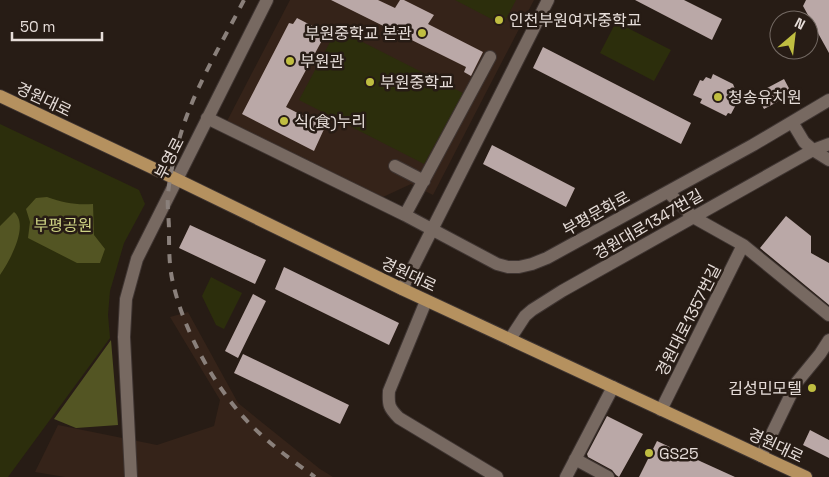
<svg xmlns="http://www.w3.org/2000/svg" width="829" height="477" font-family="'Space Grotesk','Noto Sans KR',sans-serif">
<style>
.built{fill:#352319}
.green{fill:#2c2e0c}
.forest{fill:#535523}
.building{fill:#baa8a7}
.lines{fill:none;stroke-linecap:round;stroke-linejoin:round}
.minor-casing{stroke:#3f3532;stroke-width:14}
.major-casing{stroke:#3f3532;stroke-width:14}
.minor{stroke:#776961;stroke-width:12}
.major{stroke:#b5915f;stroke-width:12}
.rail{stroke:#8a807b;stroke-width:4;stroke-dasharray:9 9;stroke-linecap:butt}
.poi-dot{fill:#c0be41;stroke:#271c15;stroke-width:2}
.labels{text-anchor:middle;stroke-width:5;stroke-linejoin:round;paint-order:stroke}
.poi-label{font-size:16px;fill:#e6ddd9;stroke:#271c15;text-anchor:start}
.street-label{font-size:16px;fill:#e6ddd9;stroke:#271c15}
.park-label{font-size:16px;fill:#ced384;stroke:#271c15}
</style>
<rect width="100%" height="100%" fill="#271c15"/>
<path class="built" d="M290,0H534L433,195L411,184L383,197L226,123Z
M188,312L238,403L320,469L333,477H65L35,472L58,425L157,445L214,426L220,400L170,317Z"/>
<path class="green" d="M455,0H516L503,25Z
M616,22L671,50L654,81L600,53Z
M337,29L463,93L424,164L299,100Z
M0,124L139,190L145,204L124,243L110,291L108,315L110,338L8,477H0Z
M211,277L242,293L224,329L216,325L202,296Z"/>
<path class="forest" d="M47,197C64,203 75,205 93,204L94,235L105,249L100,263H77L28,238L30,222L26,209L36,198Z
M14,212C30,225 9,262 0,275V226Z
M111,340L118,425L76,428L54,419Z"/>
<path class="building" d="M331,0H378L395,8L400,0H404L434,15L428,24L483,52L471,76L464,72L466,67Z
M635,0H684L722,19L712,40Z
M806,0H829V53L803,6Z
M297,18L326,33L286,107L325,127L314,151L242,114L289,23L293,24Z
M543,47L691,123L681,144L533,68Z
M713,74L733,84L739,99L731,114L728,113L726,116L700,103L702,99L693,95L700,80L703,81L706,77L711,79Z
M784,79L792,94L764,109L756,94Z
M492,145L575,188L566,207L483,164Z
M786,216L811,236V253L829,263V305L760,248Z
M190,225L266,260L255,284L179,248Z
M284,267L399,323L389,345L275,289Z
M253,294L266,301L238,358L225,351Z
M243,354L349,405L340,424L234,373Z
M607,416L643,434L619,477L616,475L612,470L588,457L587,454Z
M810,430L829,440V458L803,445Z
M657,441L702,462L735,477H639Z"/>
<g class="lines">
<g class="minor-casing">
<path id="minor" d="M207,118L405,215L497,264L508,267H519L532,264L547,258L753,145L829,100
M792,122L804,142L813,150L829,160
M395,166L424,181
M668,192L693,217L743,245L829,315
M405,215L490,57
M402,289L548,0
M426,301L389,391C388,405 389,408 399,418L497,477
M510,339L525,316L532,310L562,291L813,150L829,144
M661,410L743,245
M761,456L797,382L820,354L829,340
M575,459L608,477
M131,477L124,337L126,299L137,259L267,0
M566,477L613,387"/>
</g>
<g class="major-casing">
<path id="major" d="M0,96L176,179L402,289L806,477"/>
</g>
<use href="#minor" class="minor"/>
<use href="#major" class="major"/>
<path class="rail" d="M244,0C221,45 192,92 179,140C174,158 169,178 168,196C167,207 169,219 169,230C169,247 169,267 173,283C184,332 217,392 253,427C272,446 293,461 315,477"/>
</g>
<g class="poi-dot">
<circle cx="499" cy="20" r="5"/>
<circle cx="422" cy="33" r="5"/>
<circle cx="290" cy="61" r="5"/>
<circle cx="370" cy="82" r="5"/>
<circle cx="718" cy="97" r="5"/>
<circle cx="284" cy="121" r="5"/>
<circle cx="812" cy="388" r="5"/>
<circle cx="649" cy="453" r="5"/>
</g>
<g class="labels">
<g class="poi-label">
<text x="509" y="26">인천부원여자중학교</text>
<text x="412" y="39" text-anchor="end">부원중학교 본관</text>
<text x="300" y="67">부원관</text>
<text x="380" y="88">부원중학교</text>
<text x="728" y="103">청송유치원</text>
<text x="294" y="127">식(食)누리</text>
<text x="802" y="394" text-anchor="end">김성민모텔</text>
<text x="659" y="459">GS25</text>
</g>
<g class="street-label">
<text transform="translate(44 99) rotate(25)" y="6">경원대로</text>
<text transform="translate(169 158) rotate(-63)" y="6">부영로</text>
<text transform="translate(596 213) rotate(-29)" y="6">부평문화로</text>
<text transform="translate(648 224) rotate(-30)" y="6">경원대로1347번길</text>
<text transform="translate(409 274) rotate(25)" y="6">경원대로</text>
<text transform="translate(688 320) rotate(-63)" y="6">경원대로1357번길</text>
<text transform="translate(776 445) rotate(25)" y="6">경원대로</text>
</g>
<g class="park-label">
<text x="63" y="231">부평공원</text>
</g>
</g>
<g transform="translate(794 35) rotate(28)"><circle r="24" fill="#271c15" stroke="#736963"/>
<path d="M0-4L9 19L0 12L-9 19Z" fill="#c0be41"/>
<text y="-8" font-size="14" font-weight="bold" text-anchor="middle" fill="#e6ddd9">N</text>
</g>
<path d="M12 32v8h90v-8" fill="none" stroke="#e6ddd9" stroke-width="2.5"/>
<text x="20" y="32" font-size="15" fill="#e6ddd9" stroke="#271c15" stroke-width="4" paint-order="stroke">50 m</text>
</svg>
